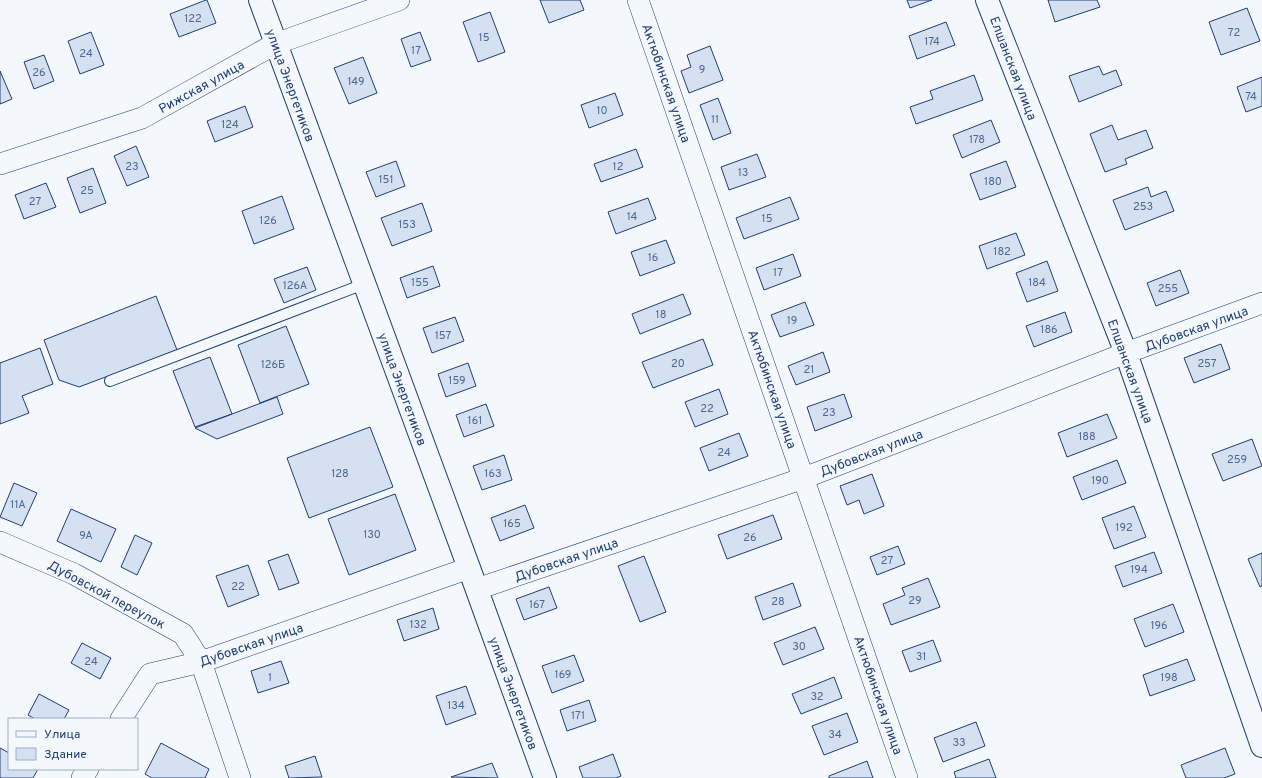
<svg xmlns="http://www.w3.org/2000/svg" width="1262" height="778" font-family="Overpass,sans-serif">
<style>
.building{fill:#d5e0f0;stroke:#1d3f73}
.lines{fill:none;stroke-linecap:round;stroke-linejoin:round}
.service-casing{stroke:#1d3f73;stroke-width:12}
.minor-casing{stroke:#1d3f73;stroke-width:22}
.primary-casing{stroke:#1d3f73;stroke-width:24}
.service{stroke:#f4f7fb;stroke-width:10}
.minor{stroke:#f4f7fb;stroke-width:21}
.primary{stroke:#f4f7fb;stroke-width:22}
.labels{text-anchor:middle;stroke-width:3;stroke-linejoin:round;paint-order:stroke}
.number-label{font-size:11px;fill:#4b6792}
.street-label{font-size:13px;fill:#1d3f73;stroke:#f4f7fb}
</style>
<rect width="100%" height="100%" fill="#f4f7fb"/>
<path class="building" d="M206,0H207L216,23L179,37L170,14Z
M540,0H580L584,10L549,23Z
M907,0H932L910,8Z
M1048,0H1097L1100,7L1055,22Z
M1247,8L1260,41L1221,55L1209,22Z
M490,12L505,52L478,62L463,22Z
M946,22L955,45L917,59L909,36Z
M91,32L104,65L80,74L68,41Z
M420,32L431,60L411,67L401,39Z
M710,46L723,80L689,93L681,71L691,67L687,55Z
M44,55L54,81L34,89L24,62Z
M363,57L377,93L349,104L334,68Z
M1099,66L1103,75L1116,70L1122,85L1079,102L1069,76Z
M0,71L12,99L0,104Z
M974,75L983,100L916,124L910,107L933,99L930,91Z
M1262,77V106L1246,112L1237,87Z
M615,93L623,115L589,128L581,105Z
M718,98L731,133L713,140L700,105Z
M245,106L253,127L215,142L207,121Z
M991,120L1000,142L962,158L953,135Z
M1112,125L1118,140L1146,130L1153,148L1125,159L1127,164L1105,172L1090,134Z
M136,146L149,177L127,186L114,156Z
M636,149L643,167L601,182L594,164Z
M757,154L766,177L729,190L721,167Z
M396,161L405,186L376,197L366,172Z
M1006,161L1016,187L980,200L970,174Z
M93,168L106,203L80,213L67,178Z
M46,183L56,207L24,219L15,195Z
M1148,187L1151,197L1166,191L1174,211L1125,230L1113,200Z
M282,196L294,229L254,244L242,211Z
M790,197L799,219L744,239L736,218Z
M648,198L656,219L616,234L608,212Z
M422,203L432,231L392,246L381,218Z
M1016,233L1025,255L987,269L979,246Z
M666,240L675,263L640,276L631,252Z
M793,254L801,276L764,290L756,268Z
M1047,261L1058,291L1027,302L1016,273Z
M433,266L440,286L407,298L400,278Z
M307,267L316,290L284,303L274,279Z
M1180,270L1189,293L1156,306L1147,283Z
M683,294L691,314L640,334L632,314Z
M156,296L177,350L79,387L59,380L44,340Z
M805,302L814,325L780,337L771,315Z
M1065,312L1072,332L1034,347L1026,326Z
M455,317L464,341L432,353L423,328Z
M286,326L309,384L260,403L238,345Z
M703,339L713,365L653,388L642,362Z
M1221,344L1230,369L1194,383L1184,358Z
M40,348L53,384L22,396L29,413L0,424V363Z
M823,352L830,372L796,385L788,366Z
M210,357L232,414L195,427L173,371Z
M468,363L476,386L446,397L438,374Z
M719,389L728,414L695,427L685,402Z
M844,394L852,417L815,431L807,407Z
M277,397L283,414L217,439L195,428Z
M486,404L494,426L464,437L456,415Z
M1107,414L1117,438L1067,457L1058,433Z
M370,427L393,487L309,518L287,458Z
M739,433L748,456L709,471L700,448Z
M1252,439L1262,466L1223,481L1212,454Z
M504,455L512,480L482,490L473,466Z
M1117,460L1126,483L1082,500L1073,477Z
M872,474L884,506L864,514L859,500L847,505L840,486Z
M14,483L37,493L22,526L0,517Z
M395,494L416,550L349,575L328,519Z
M525,505L534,528L500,541L491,518Z
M1134,506L1146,537L1114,549L1102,518Z
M71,509L116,529L101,562L57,541Z
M773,515L782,539L727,559L718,535Z
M135,535L152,543L137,575L121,567Z
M898,546L905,564L877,575L870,557Z
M1154,552L1162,573L1123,587L1115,566Z
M1262,553V586L1260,587L1248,559Z
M288,554L299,583L279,590L268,561Z
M644,556L666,612L640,622L618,566Z
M248,565L259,595L228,607L216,576Z
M928,578L940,607L891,625L883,604L905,595L902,588Z
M793,583L801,606L763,620L755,597Z
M549,587L557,608L524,620L516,599Z
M1173,604L1184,632L1145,647L1134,619Z
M433,608L439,629L404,641L397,620Z
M815,627L824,649L783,665L774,643Z
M933,640L941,661L910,672L902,651Z
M82,643L111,658L100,679L71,663Z
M574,655L584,681L552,693L542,666Z
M1187,659L1195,680L1150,696L1143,675Z
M281,661L289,683L258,693L251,671Z
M834,677L842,698L801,714L792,694Z
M466,686L476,714L446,725L436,696Z
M39,694L69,710L64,719H35L28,715Z
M589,700L596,721L567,731L560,710Z
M847,713L858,742L824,755L812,726Z
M976,722L985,746L943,762L934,738Z
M161,743L209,769L205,778H152L145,774Z
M0,748L9,753V769H38L33,778H0Z
M1225,748L1235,774L1224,778H1186L1181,765Z
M613,754L621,776L616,778H583L579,767Z
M315,756L322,777L289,778L285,766Z
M989,759L996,778H956L954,772Z
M867,761L873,778H829V776Z
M492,763L498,778L451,777Z"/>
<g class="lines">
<g class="service-casing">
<path id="service" d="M110,381L364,284"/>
</g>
<g class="minor-casing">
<path id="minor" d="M638,0L907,778
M0,164L142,118L275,44L399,0
M0,542L74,574L183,634L201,662L240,778
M477,589L804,478L1126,353L1262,303
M121,719L150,674L201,662L469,568
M82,778L88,769"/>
</g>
<g class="primary-casing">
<path id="primary" d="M260,0L469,568L545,778
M987,0L1126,353L1262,746"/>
</g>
<use href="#service" class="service"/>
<use href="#minor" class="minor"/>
<use href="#primary" class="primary"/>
</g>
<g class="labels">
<g class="number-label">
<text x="193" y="22">122</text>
<text x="1234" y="36">72</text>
<text x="484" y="41">15</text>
<text x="932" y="45">174</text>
<text x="416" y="54">17</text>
<text x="86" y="57">24</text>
<text x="702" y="73">9</text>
<text x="39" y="76">26</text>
<text x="356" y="85">149</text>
<text x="1251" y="100">74</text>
<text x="602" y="114">10</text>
<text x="715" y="123">11</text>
<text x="230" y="128">124</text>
<text x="977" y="143">178</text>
<text x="132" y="170">23</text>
<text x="618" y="170">12</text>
<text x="743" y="176">13</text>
<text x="386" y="183">151</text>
<text x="993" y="185">180</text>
<text x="87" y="194">25</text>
<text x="35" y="205">27</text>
<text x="1143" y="210">253</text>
<text x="632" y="220">14</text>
<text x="767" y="222">15</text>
<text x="268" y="224">126</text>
<text x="407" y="228">153</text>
<text x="1002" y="255">182</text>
<text x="653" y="261">16</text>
<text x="778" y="276">17</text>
<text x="420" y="286">155</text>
<text x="1037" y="286">184</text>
<text x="295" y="289">126А</text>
<text x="1168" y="292">255</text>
<text x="661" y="318">18</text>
<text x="792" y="324">19</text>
<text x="1049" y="333">186</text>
<text x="443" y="339">157</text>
<text x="678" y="367">20</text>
<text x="1207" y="367">257</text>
<text x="273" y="368">126Б</text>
<text x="809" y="373">21</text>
<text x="457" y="384">159</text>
<text x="707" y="412">22</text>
<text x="829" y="416">23</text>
<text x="475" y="424">161</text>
<text x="1087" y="440">188</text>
<text x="724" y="456">24</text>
<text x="1237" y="463">259</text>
<text x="340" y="477">128</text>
<text x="493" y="477">163</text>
<text x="1100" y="484">190</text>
<text x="18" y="508">11А</text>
<text x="512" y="527">165</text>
<text x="1124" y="531">192</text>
<text x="372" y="538">130</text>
<text x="86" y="539">9А</text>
<text x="750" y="541">26</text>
<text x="887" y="564">27</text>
<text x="1139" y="573">194</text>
<text x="238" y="590">22</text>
<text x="915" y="604">29</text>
<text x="778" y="605">28</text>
<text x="537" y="608">167</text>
<text x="418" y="628">132</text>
<text x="1159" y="629">196</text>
<text x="799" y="650">30</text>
<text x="921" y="660">31</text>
<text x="91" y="665">24</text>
<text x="563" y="678">169</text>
<text x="270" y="681">1</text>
<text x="1169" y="681">198</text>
<text x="817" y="700">32</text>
<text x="456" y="709">134</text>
<text x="578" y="719">171</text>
<text x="835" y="738">34</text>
<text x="959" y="746">33</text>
</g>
<g class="street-label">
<text transform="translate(1014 68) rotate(69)" y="5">Елшанская улица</text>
<text transform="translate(667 83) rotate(71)" y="5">Актюбинская улица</text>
<text transform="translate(291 85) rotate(70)" y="5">улица Энергетиков</text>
<text transform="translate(201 86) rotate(-29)" y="5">Рижская улица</text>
<text transform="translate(1196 328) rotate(-20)" y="5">Дубовская улица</text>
<text transform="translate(1131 371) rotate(70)" y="5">Елшанская улица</text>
<text transform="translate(403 389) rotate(70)" y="5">улица Энергетиков</text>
<text transform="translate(773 389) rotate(71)" y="5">Актюбинская улица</text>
<text transform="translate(871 452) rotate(-21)" y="5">Дубовская улица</text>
<text transform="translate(566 559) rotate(-19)" y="5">Дубовская улица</text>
<text transform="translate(107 594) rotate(28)" y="5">Дубовской переулок</text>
<text transform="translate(251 644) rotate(-19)" y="5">Дубовская улица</text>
<text transform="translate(514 693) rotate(70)" y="5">улица Энергетиков</text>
<text transform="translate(879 695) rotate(71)" y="5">Актюбинская улица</text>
</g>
</g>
<rect x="8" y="718" width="130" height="52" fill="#f4f7fb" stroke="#9eadc5"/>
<rect x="16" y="731" width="20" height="6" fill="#f4f7fb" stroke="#9eadc5"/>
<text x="44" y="738" font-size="12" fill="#1d3f73">Улица</text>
<rect x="16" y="748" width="20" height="12" fill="#d5e0f0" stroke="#9eadc5"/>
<text x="44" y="758" font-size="12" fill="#1d3f73">Здание</text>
</svg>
